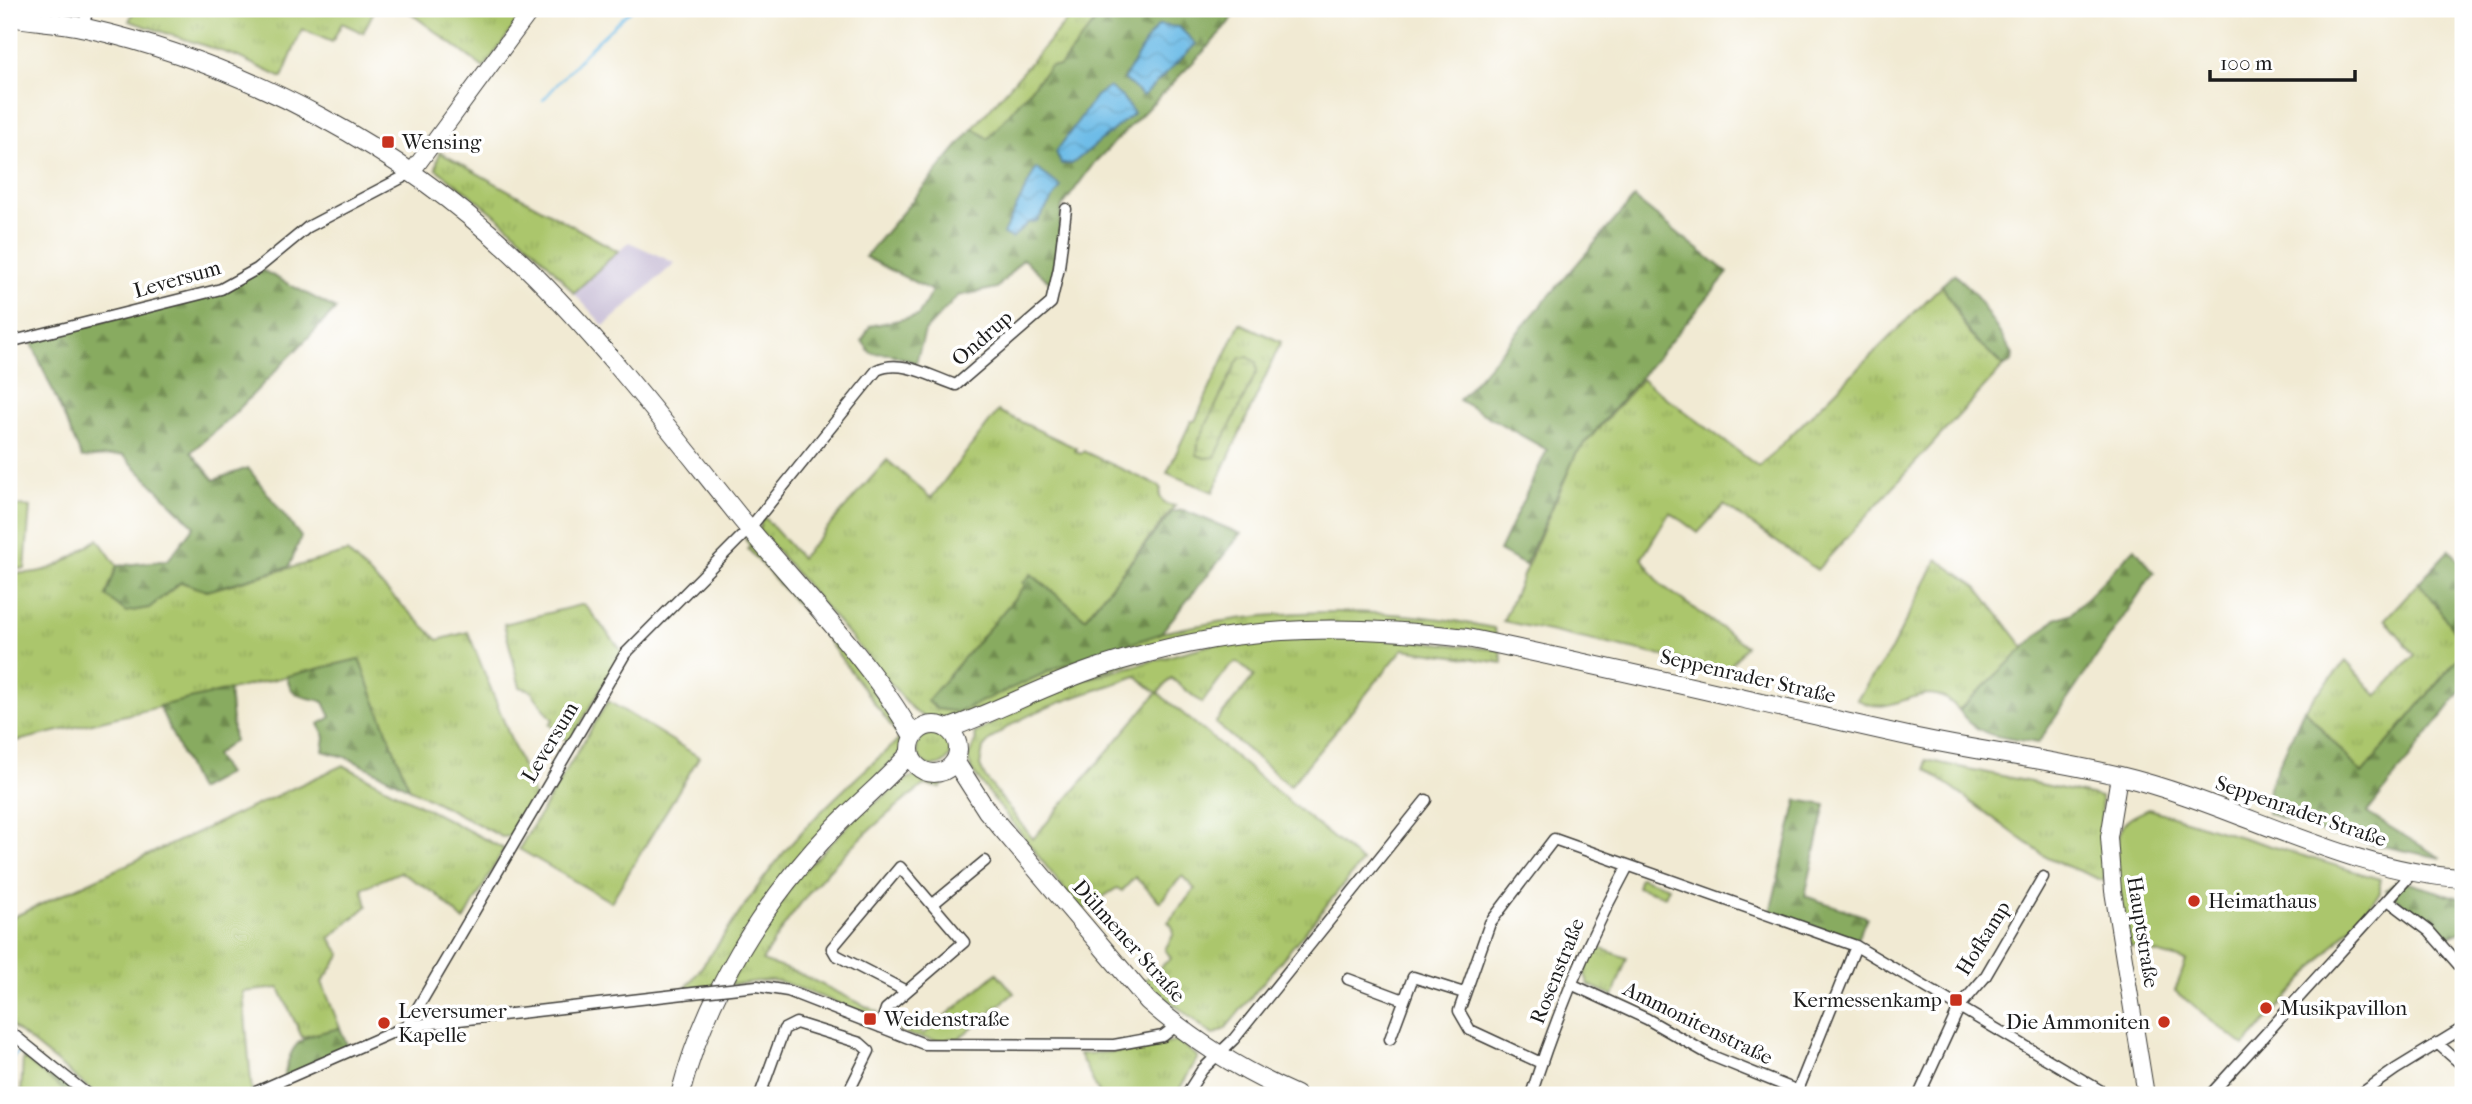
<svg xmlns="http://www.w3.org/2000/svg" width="2472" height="1104" font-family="'IM FELL French Canon',serif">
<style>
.industrial{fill:#c9bfd7}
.grass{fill:url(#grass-tufts);stroke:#647144;stroke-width:2;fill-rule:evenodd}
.forest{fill:url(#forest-firs);stroke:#52643e;stroke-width:2}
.wetland{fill:url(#wetland-marsh);stroke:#647144;stroke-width:2}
.garden{fill:#abc66c;stroke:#647144;stroke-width:2}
.water{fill:url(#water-waves);stroke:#446c82;stroke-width:2}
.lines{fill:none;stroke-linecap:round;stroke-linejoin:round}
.stream{stroke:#6dbce7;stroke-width:2.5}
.street-casing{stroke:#3c3b37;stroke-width:13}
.secondary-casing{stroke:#3c3b37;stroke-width:18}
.primary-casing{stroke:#3c3b37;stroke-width:20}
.street{stroke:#fff;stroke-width:10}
.secondary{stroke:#fff;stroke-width:16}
.primary{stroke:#fff;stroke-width:18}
.street-bridge-casing{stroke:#3c3b37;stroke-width:13;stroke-linecap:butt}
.street-bridge{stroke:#fff;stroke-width:10}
.poi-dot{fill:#c8321e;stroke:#fff;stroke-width:2.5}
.labels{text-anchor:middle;stroke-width:7;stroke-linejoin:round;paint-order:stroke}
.poi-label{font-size:21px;fill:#1c1c1c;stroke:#fff;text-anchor:start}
.street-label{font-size:21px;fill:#1c1c1c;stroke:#fff}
</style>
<defs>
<pattern id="grass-tufts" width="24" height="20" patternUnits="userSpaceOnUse" patternTransform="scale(1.75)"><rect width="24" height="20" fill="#abc66c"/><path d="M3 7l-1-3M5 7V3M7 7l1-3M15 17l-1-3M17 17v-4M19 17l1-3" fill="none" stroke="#93aa5d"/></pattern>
<pattern id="forest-firs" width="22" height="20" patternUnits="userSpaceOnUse" patternTransform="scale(1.75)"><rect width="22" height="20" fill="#88ab60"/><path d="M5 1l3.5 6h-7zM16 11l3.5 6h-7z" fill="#6e8a4e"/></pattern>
<pattern id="wetland-marsh" width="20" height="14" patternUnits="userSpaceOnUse" patternTransform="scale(1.75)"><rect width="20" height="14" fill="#abc66c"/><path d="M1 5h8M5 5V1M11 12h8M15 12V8" fill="none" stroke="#93aa5d"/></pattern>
<pattern id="water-waves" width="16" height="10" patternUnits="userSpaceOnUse" patternTransform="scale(1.75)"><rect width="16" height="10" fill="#6dbce7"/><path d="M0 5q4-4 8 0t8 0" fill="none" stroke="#5ea1c6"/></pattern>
</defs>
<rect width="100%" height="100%" fill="#fff"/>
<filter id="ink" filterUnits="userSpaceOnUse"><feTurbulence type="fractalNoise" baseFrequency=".0143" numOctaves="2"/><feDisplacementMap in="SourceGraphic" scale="14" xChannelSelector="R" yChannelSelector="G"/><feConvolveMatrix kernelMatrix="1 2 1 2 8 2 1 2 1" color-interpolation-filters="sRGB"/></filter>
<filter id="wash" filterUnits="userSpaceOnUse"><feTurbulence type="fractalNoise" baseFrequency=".00686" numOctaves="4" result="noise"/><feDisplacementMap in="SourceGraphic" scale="28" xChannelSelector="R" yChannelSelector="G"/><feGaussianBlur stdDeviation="1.57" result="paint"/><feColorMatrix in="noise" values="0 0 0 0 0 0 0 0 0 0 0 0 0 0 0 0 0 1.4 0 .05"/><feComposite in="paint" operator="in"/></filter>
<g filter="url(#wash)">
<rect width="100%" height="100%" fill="#f1ead3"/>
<path class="industrial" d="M629,242L675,263L604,326L574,293Z"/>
<path class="grass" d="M135,9H375L363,33L342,23L332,42L302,29L282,78L236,56L129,21Z
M405,9H527L484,68Z
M1077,9H1105L1060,66L1050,67L988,139L973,128Z
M439,152L618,251L574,293C534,244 487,206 436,169Z
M1942,285L1970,335L2004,366L1817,570L1724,505L1698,533L1670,512L1642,558L1660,584L1746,646L1727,670L1503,621L1576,454L1642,379L1759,467Z
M1240,323L1281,342L1213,492L1167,473L1191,421H1195Z
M998,411L1076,448L1075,451L1082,453L1083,451L1161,487L1160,497L1165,504L1175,506L1085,618L1031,574L1026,585L928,701L937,709C1019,680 1103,643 1189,627C1289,607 1394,607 1494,628L1497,638L1230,629L951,723L924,717L914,711L759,530L763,516L801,558L887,460L931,498Z
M98,539L117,566L106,596L149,608L181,582L207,591L347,552L438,640L468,632L535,799L513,836L502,837L409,788L359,659L9,743V573C50,576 66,562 98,539Z
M745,539H749L861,669L906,737L904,749L855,800L714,987L684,990C725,940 755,883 799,835C830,800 866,770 900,738L820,630L748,549L750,546Z
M1937,559L1977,587L2025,649L1959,710C1923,669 1896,724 1857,699L1891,650Z
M2419,582L2463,643V652L2362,774L2304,709L2346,661L2377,696L2415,655L2385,619Z
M584,604L623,652L569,743L549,724L553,720L530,690L520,687L504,624Z
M1352,634L1500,650L1503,663L1403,649L1290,786L1215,723L1254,676L1237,662L1228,668L1202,703L1171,678L1158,693L1362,862L1225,1029L1213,1035L1144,981L1171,958L1165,949C1171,939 1179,931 1168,922L1195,889L1182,876L1160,902L1135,877L1122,891L1117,888L1081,911L972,771L968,758L976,740L974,734L1009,713L1079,681L1214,644ZM1136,676L1157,693L1033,839L985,777L980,766L983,748C1013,711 1093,693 1136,676Z
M608,701L699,757L611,902L519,849Z
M917 749a17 17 0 1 1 34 0a17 17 0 1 1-34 0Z
M1926,760L2101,797L2104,881L2049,859L1926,769Z
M343,765L504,849L464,921L436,894L400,872L362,888L367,906L330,938L341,955L322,982L340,1028L302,1037L279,988L243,992L252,1093L245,1095H97L9,1024V919Z
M917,776L947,781L940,788L924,785C859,835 803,889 762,961L798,973L878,1012L874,1017L782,982L770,980L728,985L796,879L856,817L909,778Z
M1594,946L1627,958L1613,996L1589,985L1584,972Z
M997,973L1014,993L958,1039L950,1038L945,1042L912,1036L885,1023L887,1018L924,1034Z
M1178,1041L1198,1057L1176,1095H1100L1079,1054L1131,1051Z"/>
<path class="forest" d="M1105,9H1240L1209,46L1094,163L1062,207L1053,285L1023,259L997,288L958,296L925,331L916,363L890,354L871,353L862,341L870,326L918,316L932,291L865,257L973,128L988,139L1050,66H1060Z
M1634,198L1728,273L1576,454L1525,565L1499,551L1547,450L1459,400Z
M260,269L336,309L230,418L191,452L214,480L248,468L301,537L289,567L207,591L181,582L149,608L126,612L106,596L117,566L168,560L194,526L123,455L82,458L30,339L223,291Z
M1954,274L1974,293L2013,354L2012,362L2004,366L1970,335L1942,285Z
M1183,510L1241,534L1160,634L1061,666L958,712L937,709L927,701L1025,586L1023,583L1031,574L1085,618L1172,512Z
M2135,548L2154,572L2038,743C2006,737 1977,739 1959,710L2055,619L2072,613Z
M2450,549L2463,567V643L2419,582Z
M2463,652V689L2367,813L2441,858L2333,836L2267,813L2269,787L2304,709L2362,774Z
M359,659L409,788L348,758L323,751L325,737L319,724L331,717L324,702C307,696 290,700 287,676Z
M229,690L234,741L215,755L227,774L198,790L159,706Z
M1797,800L1826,805L1805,896L1867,917L1857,939L1770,913Z
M2398,880L2463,899V931L2446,938L2386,890Z
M340,1028L350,1052L284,1080C290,1038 302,1037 340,1028Z
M30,1053L83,1095H70L23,1058Z"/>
<path class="wetland" d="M1248,357L1256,362L1257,371L1215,457L1205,458L1197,455L1198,442L1236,364L1240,358Z"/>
<path class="garden" d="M9,505L30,507L25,569L9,568Z
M2149,809L2380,879V893L2244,1046L2175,991L2186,961L2129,946C2124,915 2109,860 2120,831C2124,819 2138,814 2149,809Z
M1640,877L1669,887L1665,896L1637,887Z
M23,1058L70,1095H21Z"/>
<path class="water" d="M1159,25L1179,27L1196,44L1143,96L1124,79C1136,60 1144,40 1159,25Z
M1109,87L1122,97L1134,113L1072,164H1061L1056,152L1096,96Z
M1036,168L1061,187L1037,221L1028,223L1012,238L1003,234Z"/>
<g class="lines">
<path class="stream" d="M543,100L590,48L632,9
M9,1060L19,1052"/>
</g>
</g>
<g filter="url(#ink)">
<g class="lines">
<g class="street-casing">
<path id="street" d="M84,28L87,9
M9,342L221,289L257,269L308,227L411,173
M2388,900L2429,931L2463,970
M933,904L985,861
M1348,979L1404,1000
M1571,984L1647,1019L1712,1056L1808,1095
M757,986L788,991L924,1044L1114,1045L1163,1036L1176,1026
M407,1026L625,654L749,529L877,370C901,358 932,377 956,385L1051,303L1059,268L1066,209
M880,1027L886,1009L964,942L900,867L832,948L836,955L906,991
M9,1031L88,1095
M1390,1039L1413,977L1464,993
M2437,1043L2463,1066
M1541,1063L1470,1030L1459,1011L1490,923L1554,839L1856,946L2108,1095
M249,1095L407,1026L684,994
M760,1095L784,1029L796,1023L860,1043L869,1051L847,1095
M1186,1095L1202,1070L1234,1039L1426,800
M1531,1095C1556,1016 1588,939 1628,866
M1796,1095L1856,946
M1919,1095L1960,1006L1985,977L2043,877
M2210,1095L2413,872
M2359,1095L2396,1069L2463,1028"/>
</g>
<g class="secondary-casing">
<path id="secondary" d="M411,173L532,9
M2119,776L2109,837L2113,891L2146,1095"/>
</g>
<g class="primary-casing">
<path id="primary" d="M9,17C34,21 61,22 86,28C248,65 404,149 524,265C604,343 672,433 742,520C800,590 868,657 913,736
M910 749a24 24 0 1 1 48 0a24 24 0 1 1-48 0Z
M947,729C999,711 1047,684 1100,667C1230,625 1333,623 1467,638C1618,669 1767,705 1917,738C1984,752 2053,760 2120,776C2234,803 2346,872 2463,878
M955,761L987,811L1148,1001C1193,1041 1241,1071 1296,1095
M680,1095C706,994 762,903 834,828C858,803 887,780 910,753"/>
</g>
<use href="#street" class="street"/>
<use href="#secondary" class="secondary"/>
<use href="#primary" class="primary"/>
<g class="street-bridge-casing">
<path id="street-bridge" d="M684,994L757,986"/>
</g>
<use href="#street-bridge" class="street-bridge"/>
</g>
</g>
<g class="poi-dot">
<rect x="381" y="135" width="14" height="14" rx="3.5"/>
<circle cx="2194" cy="901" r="7"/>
<rect x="1949" y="993" width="14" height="14" rx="3.5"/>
<circle cx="2266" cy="1008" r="7"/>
<rect x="863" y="1012" width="14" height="14" rx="3.5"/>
<circle cx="2164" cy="1022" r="7"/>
<circle cx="384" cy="1023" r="7"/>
</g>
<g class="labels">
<g class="poi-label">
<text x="402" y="149">Wensing</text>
<text x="2208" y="908">Heimathaus</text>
<text x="1942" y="1007" text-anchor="end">Kermessenkamp</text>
<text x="2280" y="1015">Musikpavillon</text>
<text x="398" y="1018">Leversumer<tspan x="398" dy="24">Kapelle</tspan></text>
<text x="884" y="1026">Weidenstraße</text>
<text x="2150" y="1029" text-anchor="end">Die Ammoniten</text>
</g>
<g class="street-label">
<text transform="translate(177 279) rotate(-16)" y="7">Leversum</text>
<text transform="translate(982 338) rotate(-41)" y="7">Ondrup</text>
<text transform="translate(1748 676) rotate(13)" y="7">Seppenrader Straße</text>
<text transform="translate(550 742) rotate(-59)" y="7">Leversum</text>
<text transform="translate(2301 811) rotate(19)" y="7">Seppenrader Straße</text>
<text transform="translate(2143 932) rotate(81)" y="7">Hauptstraße</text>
<text transform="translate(1983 938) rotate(-58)" y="7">Hofkamp</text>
<text transform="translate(1129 941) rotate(48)" y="7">Dülmener Straße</text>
<text transform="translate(1557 971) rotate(-68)" y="7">Rosenstraße</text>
<text transform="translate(1698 1023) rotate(26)" y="7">Ammonitenstraße</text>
</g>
</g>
<rect width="2472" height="1104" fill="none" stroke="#fff" stroke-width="35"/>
<path d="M2210 70v10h145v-10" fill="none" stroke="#1c1c1c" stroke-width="3.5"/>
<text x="2220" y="70" font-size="21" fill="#1c1c1c" stroke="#ffffff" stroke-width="5" paint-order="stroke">100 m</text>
</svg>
